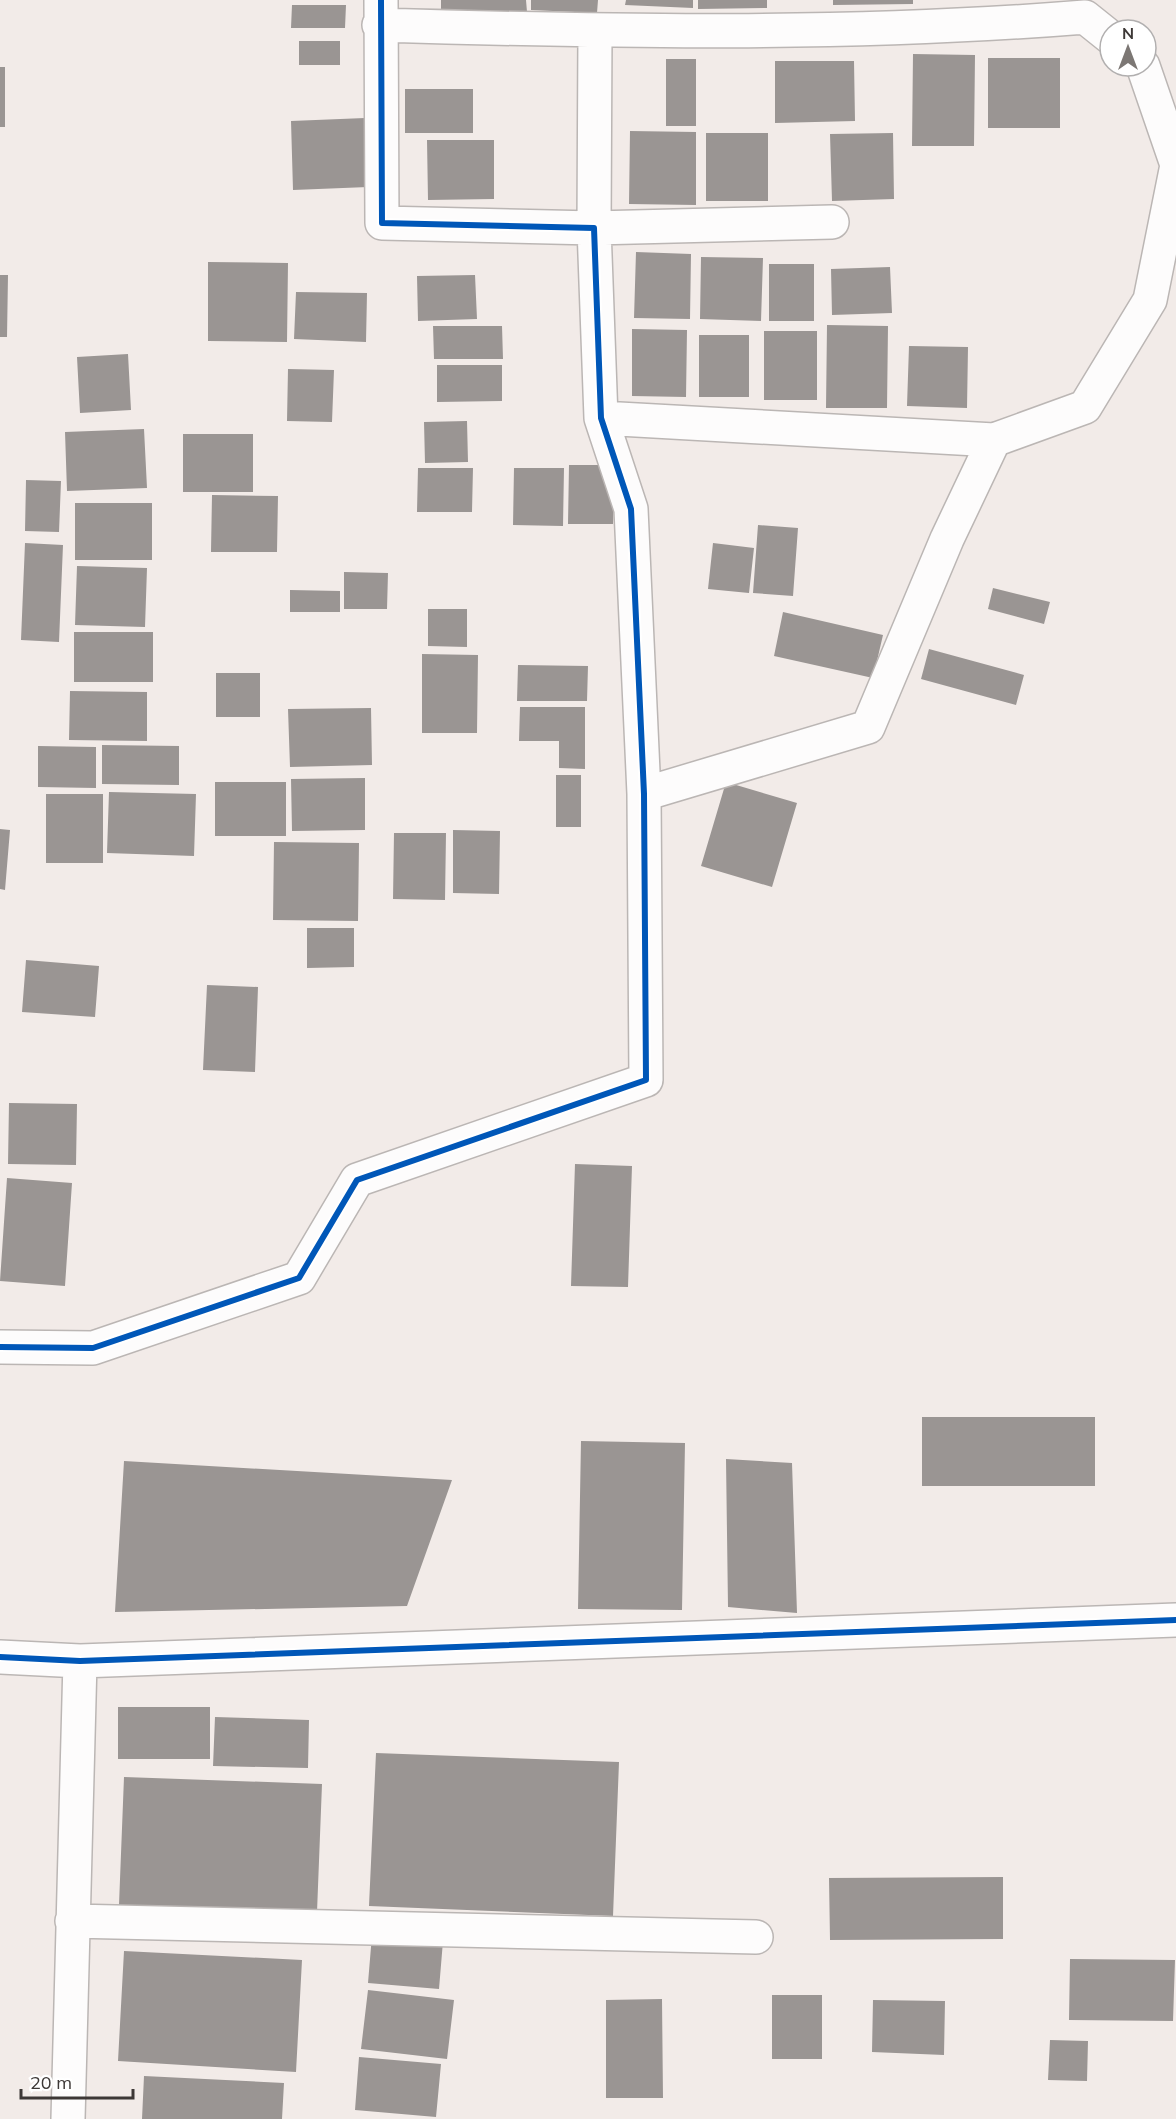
<svg xmlns="http://www.w3.org/2000/svg" width="1176" height="2119" font-family="Mulish,sans-serif">
<style>
.building{fill:#9a9593}
.lines{fill:none;stroke-linecap:round;stroke-linejoin:round}
.minor-casing{stroke:#bbb6b4;stroke-width:36}
.minor{stroke:#fdfcfc;stroke-width:33}
.cycleway-casing{stroke:#fff;stroke-width:10}
.cycleway{stroke:#0057b8;stroke-width:6}
</style>
<rect width="100%" height="100%" fill="#f2ebe8"/>
<path class="building" d="M441,0H526L527,12H441Z
M531,0H598L597,13L531,10Z
M626,0H693V8L625,5Z
M698,0H767V8L698,9Z
M833,0H913V4L833,5Z
M292,5H346L345,28H291Z
M299,41H340V65H299Z
M913,54L975,55L974,146H912Z
M988,58H1060V128H988Z
M666,59H696V126H666Z
M775,61H854L855,121L775,123Z
M0,67H5V127H0Z
M405,89H473V133H405Z
M365,118L368,187L293,190L291,121Z
M630,131L696,132V205L629,204Z
M706,133H768V201H706Z
M893,133L894,199L832,201L830,134Z
M427,140H494V199L428,200Z
M636,252L691,254L690,319L634,318Z
M701,257L763,258L761,321L700,319Z
M208,262L288,263L287,342L208,341Z
M769,264H814V321H769Z
M890,267L892,313L832,315L831,269Z
M0,275H8L7,337H0Z
M475,275L477,319L418,321L417,276Z
M296,292L367,293L366,342L294,339Z
M827,325L888,326L887,408H826Z
M433,326H502L503,359H434Z
M632,329L687,330L686,397L632,396Z
M764,331H817V400H764Z
M699,335H749V397H699Z
M909,346L968,347L967,408L907,406Z
M128,354L131,410L80,413L77,357Z
M437,365H502V401L437,402Z
M288,369L334,370L332,422L287,421Z
M467,421L468,462L425,463L424,422Z
M144,429L147,488L67,491L65,432Z
M183,434H253V492H183Z
M569,465H615L613,524H568Z
M418,468H473L472,512H417Z
M514,468H564L563,526L513,525Z
M26,480L61,481L59,532L25,531Z
M212,495L278,496L277,552H211Z
M75,503H152V560H75Z
M758,525L798,528L793,596L753,593Z
M25,543L63,545L59,642L21,640Z
M713,543L754,548L749,593L708,589Z
M77,566L147,568L145,627L75,625Z
M344,572L388,573L387,609H344Z
M993,588L1050,602L1044,624L988,609Z
M290,590L340,591V612H290Z
M428,609H467V647L428,646Z
M783,612L883,635L873,678L774,656Z
M74,632H153V682H74Z
M929,649L1024,675L1016,705L921,679Z
M422,654L478,655L477,733H422Z
M518,665L588,666L587,701H517Z
M216,673H260V717H216Z
M70,691L147,692V741L69,740Z
M520,707H585V769L559,768V741H519Z
M371,708L372,765L290,767L288,709Z
M102,745L179,746V785L102,784Z
M38,746L96,747V788L38,787Z
M556,775H581V827H556Z
M365,778V830L292,831L291,779Z
M215,782H286V836H215Z
M726,782L797,803L772,887L701,866Z
M109,792L196,794L194,856L107,853Z
M46,794H103V863H46Z
M0,829L10,830L5,890L0,889Z
M453,830L500,831L499,894L453,893Z
M394,833H446L445,900L393,899Z
M274,842L359,843L358,921L273,920Z
M307,928H354V967L307,968Z
M26,960L99,966L95,1017L22,1012Z
M207,985L258,987L255,1072L203,1070Z
M9,1103L77,1104L76,1165L8,1164Z
M575,1164L632,1166L628,1287L571,1286Z
M7,1178L72,1183L65,1286L0,1281Z
M922,1417H1095V1486H922Z
M581,1441L685,1443L682,1610L578,1609Z
M726,1459L792,1463L797,1613L728,1607Z
M124,1461L452,1480L407,1606L115,1612Z
M118,1707H210V1759H118Z
M215,1717L309,1720L308,1768L213,1766Z
M376,1753L619,1762L613,1916L369,1906Z
M124,1777L322,1784L317,1912L119,1905Z
M1003,1877V1939L830,1940L829,1878Z
M372,1935L443,1941L439,1989L368,1983Z
M124,1951L302,1960L296,2072L118,2061Z
M1070,1959L1175,1960L1173,2021L1069,2020Z
M368,1990L454,2000L447,2059L361,2049Z
M772,1995H822V2059H772Z
M662,1999L663,2098H606V2000Z
M873,2000L945,2001L944,2055L872,2052Z
M1050,2040L1088,2041L1087,2081L1048,2080Z
M359,2057L441,2064L436,2117L355,2110Z
M144,2076L284,2083L282,2119H142Z"/>
<g class="lines">
<g class="minor-casing">
<path id="minor" d="M379,25C614,32 851,36 1085,17L1110,37
M595,31L594,228L832,222
M1143,66L1176,162
M601,418L994,440L1085,407L1150,300L1176,170
M644,794L868,727L947,539L994,440
M0,1347L93,1348L299,1278L357,1180L646,1080L644,794L631,509L601,418L594,228L382,223L381,0
M0,1657L80,1661L1176,1620
M72,1921L756,1937
M68,2119L80,1661"/>
</g>
<use href="#minor" class="minor"/>
<g class="cycleway-casing">
<path id="cycleway" d="M0,1347L93,1348L299,1278L357,1180L646,1080L644,794L631,509L601,418L594,228L382,223L381,0
M0,1657L80,1661L1176,1620"/>
</g>
<use href="#cycleway" class="cycleway"/>
</g>
<g transform="translate(1128 48)"><circle r="28" fill="#ffffff" stroke="#b1afaf" stroke-width="1.5"/>
<path d="M0-4.5L10 22L0 15L-10 22Z" fill="#7c7774"/>
<text y="-9" font-size="16" font-weight="bold" text-anchor="middle" fill="#3d3836">N</text>
</g>
<path d="M21 2089v9h112v-9" fill="none" stroke="#3d3836" stroke-width="3"/>
<text x="30" y="2089" font-size="18" fill="#3d3836" stroke="#ffffff" stroke-width="4.5" paint-order="stroke">20 m</text>
</svg>
